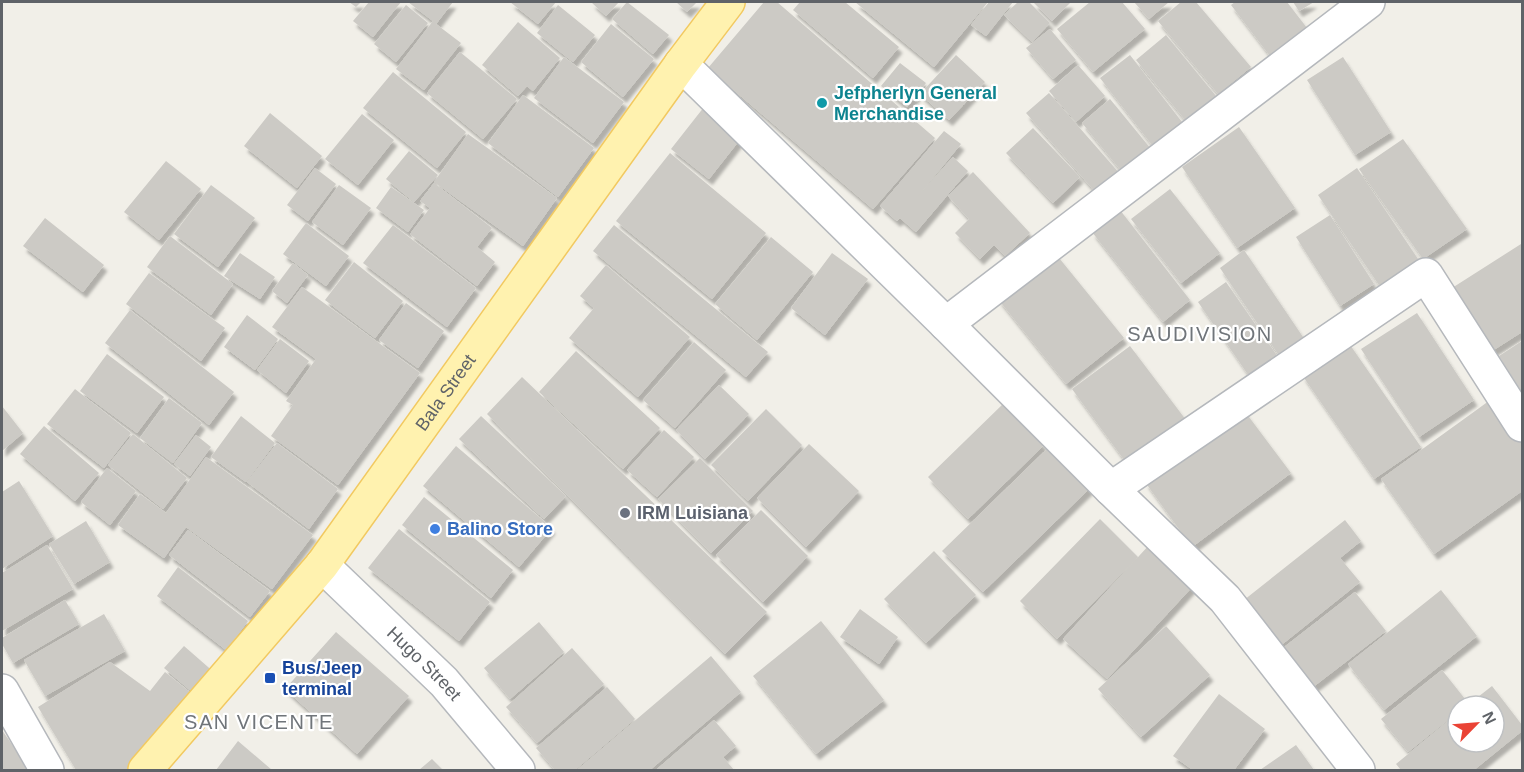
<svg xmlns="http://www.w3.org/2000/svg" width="1524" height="772" font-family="Arial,sans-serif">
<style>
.building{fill:#cccac5;filter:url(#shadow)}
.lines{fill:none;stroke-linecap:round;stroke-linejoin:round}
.minor-casing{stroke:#b5b8bc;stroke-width:36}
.major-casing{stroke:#f2c960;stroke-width:36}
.minor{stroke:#fff;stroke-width:33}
.major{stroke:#fff2af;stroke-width:33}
.culture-dot{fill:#0f9aa8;stroke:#fff;stroke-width:2}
.worship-dot{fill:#6b7280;stroke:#fff;stroke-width:2}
.shop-dot{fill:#3f7fe0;stroke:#fff;stroke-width:2}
.transit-dot{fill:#1a4fb4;stroke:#fff;stroke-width:2}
.labels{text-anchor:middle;stroke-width:4.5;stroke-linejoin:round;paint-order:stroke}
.culture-label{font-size:18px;font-weight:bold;fill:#0d838f;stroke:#fff;text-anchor:start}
.street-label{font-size:18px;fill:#5f6368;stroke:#fff}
.worship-label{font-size:18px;font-weight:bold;fill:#5b616d;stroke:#fff;text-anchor:start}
.shop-label{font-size:18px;font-weight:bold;fill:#366cbe;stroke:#fff;text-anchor:start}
.transit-label{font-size:18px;font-weight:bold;fill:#164399;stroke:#fff;text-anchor:start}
.neighbourhood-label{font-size:20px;letter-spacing:1.5px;fill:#70757a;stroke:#fff}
</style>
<defs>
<filter id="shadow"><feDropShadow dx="3.5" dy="6" stdDeviation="1.5" flood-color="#0004"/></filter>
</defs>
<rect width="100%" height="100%" fill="#f1efe8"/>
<path class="building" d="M349,2H361L356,7Z
M369,2H401L373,37L353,21Z
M408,2H453L436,24L461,43L424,90L396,69L433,21Z
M510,2H556L538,24Z
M591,2H619L606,16Z
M627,2L669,35L653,54L612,19Z
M676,2H697L687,12Z
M764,2H777L935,138L873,209L708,68Z
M800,2H845L899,47L873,78L793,10Z
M855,2H988L934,67Z
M989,2H1013L986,36L971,25Z
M1018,2H1029L1050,23L1032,42L1004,15Z
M1033,2H1068L1070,3L1052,21Z
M1090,2H1122L1145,29L1093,72L1057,29Z
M1134,2H1169L1149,19Z
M1181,2H1196L1251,67L1218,94L1158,21Z
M1235,2H1287L1307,28L1270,56L1231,5Z
M1293,2H1314L1299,11Z
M406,5L428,23L396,62L374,44Z
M558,5L595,35L573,62L537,33Z
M518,22L560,58L533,91L527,86L518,96L482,65Z
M611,24L654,59L623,97L581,62Z
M1050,29L1076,60L1053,79L1026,48Z
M1166,35L1216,96L1186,121L1136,60Z
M460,52L517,99L483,139L427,93Z
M956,55L985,82L949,120L920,94Z
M1130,55L1182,122L1152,145L1100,78Z
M564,57L624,102L593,143L534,98Z
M1343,57L1391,132L1355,155L1307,80Z
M900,63L926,83L907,107L881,86Z
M1078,65L1105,96L1076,122L1049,91Z
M393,72L466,132L437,168L363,108Z
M1049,93L1121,175L1098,195L1026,113Z
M523,95L594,148L558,197L488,143Z
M1110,99L1151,149L1123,173L1082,123Z
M704,107L742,137L709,179L671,149Z
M270,113L322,156L297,188L244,146Z
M362,114L394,140L358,185L325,159Z
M1239,127L1295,208L1237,248L1182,167Z
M1033,128L1080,177L1053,203L1006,153Z
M944,131L961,144L918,196L953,157L968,171L916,232L900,218L897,221L880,206Z
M468,134L557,198L523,246L434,182Z
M1403,139L1467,229L1423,259L1359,169Z
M409,151L438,175L414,202L386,179Z
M670,153L766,233L712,299L616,221Z
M166,161L201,189L159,240L124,212Z
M315,168L336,184L308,221L287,205Z
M1357,168L1418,259L1379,285L1318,195Z
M973,172L1030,233L1005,256L994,245L980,259L955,233L969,219L948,196Z
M434,183L492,228L477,247L495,262L477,286L410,234L430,208L420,201Z
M211,185L255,218L218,267L174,234Z
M339,185L371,208L343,245L312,222Z
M391,187L424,210L408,232L376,208Z
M1170,189L1220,253L1181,283L1131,219Z
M1120,210L1190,300L1163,322L1092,232Z
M1330,215L1374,284L1340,306L1296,237Z
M45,218L104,265L83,292L23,246Z
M306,223L349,256L326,286L283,254Z
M393,225L476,288L447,327L363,263Z
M614,225L768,352L746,377L593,251Z
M170,236L233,284L211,315L147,267Z
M771,237L813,272L757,340L715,304Z
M1521,244L1522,246V332L1492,351L1452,288Z
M1244,250L1305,340L1280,357L1220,268Z
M240,253L275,277L260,299L224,276Z
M832,253L868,279L825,335L791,308Z
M1055,253L1124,338L1066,384L998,299Z
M354,262L403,301L375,338L325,300Z
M293,263L308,275L287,303L272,291Z
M606,265L690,337L638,397L569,338L594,308L580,296Z
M149,273L225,328L201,361L126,304Z
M1226,282L1278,357L1249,376L1198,302Z
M302,287L420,373L338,485L271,436L293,405L286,401L316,359L272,327Z
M406,303L444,331L418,368L379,340Z
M130,310L234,392L209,425L105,343Z
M1417,313L1474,400L1419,437L1361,349Z
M247,315L278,339L255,370L224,347Z
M280,339L309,361L286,393L257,370Z
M1522,341V392L1499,356Z
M694,342L726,370L675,428L643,400Z
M1348,342L1421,447L1374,479L1302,375Z
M1130,346L1189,424L1130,468L1072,389Z
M576,351L660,428L623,469L539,392Z
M107,354L164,397L137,433L80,391Z
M522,377L767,612L725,654L487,414Z
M719,385L749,414L705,459L676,430Z
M75,389L131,433L104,468L47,424Z
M169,398L202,423L173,463L140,438Z
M1493,398L1522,439V491L1434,554L1381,479Z
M1004,403L1044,445L968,519L928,477Z
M2,406L23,433L2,451Z
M766,409L802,445L748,501L711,465Z
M1243,409L1291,473L1192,547L1145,482Z
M241,416L275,443L246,482L211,457Z
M481,416L566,496L544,519L459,439Z
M44,426L99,473L75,501L20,454Z
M664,430L694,457L657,497L627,470Z
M133,434L187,478L163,509L108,465Z
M196,435L211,447L190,476L174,464Z
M277,443L338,489L309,529L247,482Z
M809,444L859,491L806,547L757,498Z
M456,446L552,528L519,567L423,486Z
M1049,447L1090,488L983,592L942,551Z
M206,457L313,535L272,589L186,527L164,558L118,525L140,494L166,513Z
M700,458L753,511L711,553L658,499Z
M107,468L136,491L110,525L81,502Z
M19,481L53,536L2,569V492Z
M424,497L513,570L491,598L402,525Z
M761,510L808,556L763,602L716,555Z
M1100,519L1138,557L1057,639L1020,601Z
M1345,520L1361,541L1340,558L1360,582L1280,646L1244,600Z
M86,521L110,562L74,584L49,544Z
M399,529L490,602L459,641L368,568Z
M188,530L270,591L250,617L169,555Z
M1150,544L1194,585L1107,679L1063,639Z
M47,545L73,589L2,631V573Z
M934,551L976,595L926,643L884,599Z
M178,567L248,621L226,650L157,596Z
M1441,590L1477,636L1384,710L1348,664Z
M1355,592L1386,631L1313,687L1283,648Z
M65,600L79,624L13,663L2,644V638Z
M860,609L898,637L879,664L840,637Z
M104,614L125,651L45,696L24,660Z
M821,621L884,700L816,754L753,676Z
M539,622L564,652L510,699L484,668Z
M1166,626L1210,675L1141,737L1098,689Z
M336,632L409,696L357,754L285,689Z
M184,646L216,674L197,696L164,668Z
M572,648L604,684L537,743L506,707Z
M711,656L741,692L650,770H577Z
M110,662L150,691L165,672L191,693L134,766L126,770H76L38,707Z
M1442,670L1469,704L1492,686L1522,725V731L1474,770H1401L1396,764L1458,713V742H1494V706H1458V712L1408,752L1381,719Z
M607,687L635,719L575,770H555L536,748Z
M1219,694L1265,729L1234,770H1193L1173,756Z
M714,720L736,746L723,757L734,770H656Z
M2,730L25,764L29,770H2Z
M238,741L272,770H216Z
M1296,745L1314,770H1260Z
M432,759L443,770H419Z"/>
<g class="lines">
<g class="minor-casing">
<g id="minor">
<path d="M681,64L946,324L1111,489L1426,275L1522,425"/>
<path d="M946,324L1368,2"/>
<path d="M1111,489L1225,599L1358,770"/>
<path id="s1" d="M322,565L444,682L518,770"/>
<path d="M2,691L47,770"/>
</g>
</g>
<g class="major-casing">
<g id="major">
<path id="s2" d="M145,770L322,565L681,64L728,2"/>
</g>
</g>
<use href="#minor" class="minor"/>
<use href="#major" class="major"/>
</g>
<circle class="culture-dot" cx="822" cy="103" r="6"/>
<circle class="worship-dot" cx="625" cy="513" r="6"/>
<circle class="shop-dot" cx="435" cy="529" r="6"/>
<rect class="transit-dot" x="264" y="672" width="12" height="12" rx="3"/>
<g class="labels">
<g class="culture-label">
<text x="834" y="99">Jefpherlyn General<tspan x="834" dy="21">Merchandise</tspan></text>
</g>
<g class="street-label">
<text dy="6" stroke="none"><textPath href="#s2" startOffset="483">Bala Street</textPath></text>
<text dy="6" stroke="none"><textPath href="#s1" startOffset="142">Hugo Street</textPath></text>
</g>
<g class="worship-label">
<text x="637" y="519">IRM Luisiana</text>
</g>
<g class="shop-label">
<text x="447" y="535">Balino Store</text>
</g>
<g class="transit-label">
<text x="282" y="674">Bus/Jeep<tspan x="282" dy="21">terminal</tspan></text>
</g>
<g class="neighbourhood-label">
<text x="1200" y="341">SAUDIVISION</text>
<text x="259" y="729">SAN VICENTE</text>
</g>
</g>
<rect width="1524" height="772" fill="none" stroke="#5f6368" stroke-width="6"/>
<g transform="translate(1476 724) rotate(65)"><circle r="28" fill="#ffffff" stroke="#bfc1c3" stroke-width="1.5"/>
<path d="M0-4.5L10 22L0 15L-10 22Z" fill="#ea4335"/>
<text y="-9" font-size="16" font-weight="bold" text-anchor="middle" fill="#5f6368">N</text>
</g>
</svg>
